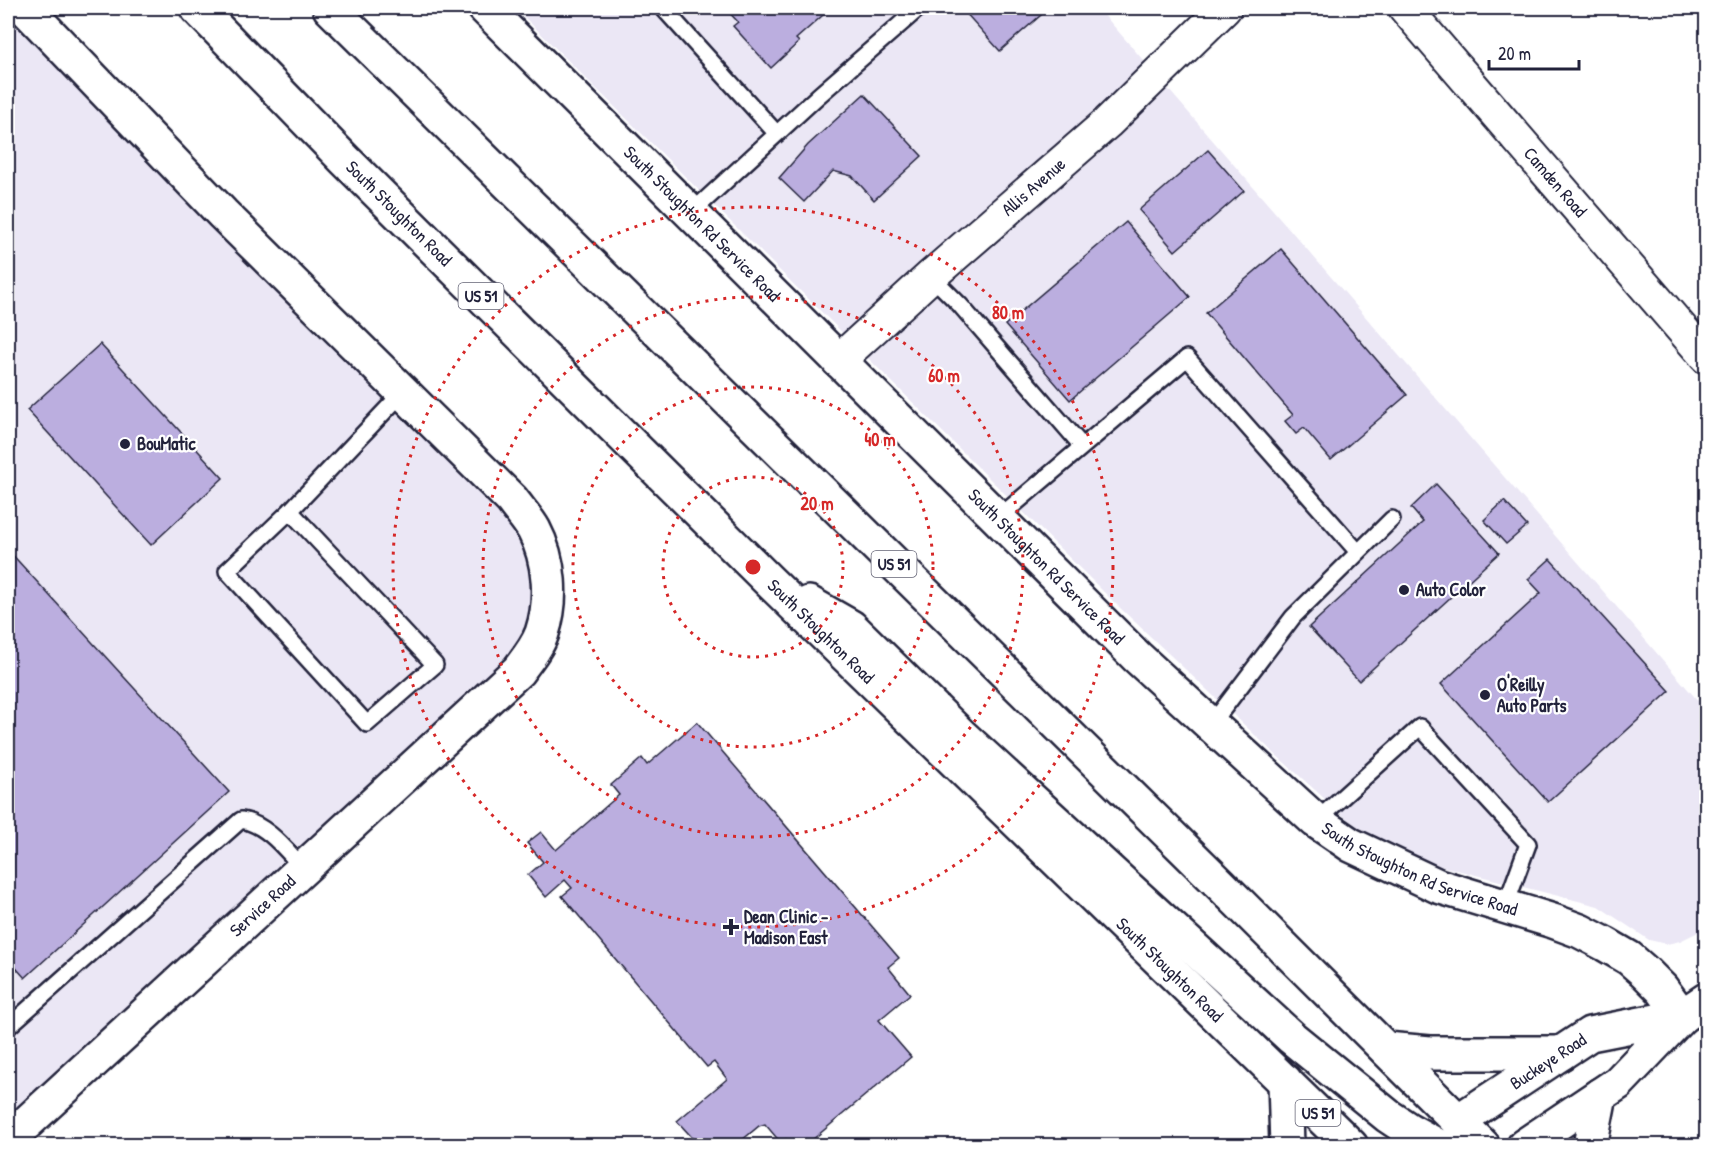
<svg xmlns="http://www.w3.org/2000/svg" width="1714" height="1153" font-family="'Patrick Hand',sans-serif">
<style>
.built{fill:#ebe7f5}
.building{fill:#bbaedf;stroke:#22223b;stroke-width:1.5}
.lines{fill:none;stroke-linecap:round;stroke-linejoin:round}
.service-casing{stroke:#22223b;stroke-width:20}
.minor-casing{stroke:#22223b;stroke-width:36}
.tertiary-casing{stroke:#22223b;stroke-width:38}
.primary-casing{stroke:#22223b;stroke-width:38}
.service{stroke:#fff;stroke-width:15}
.minor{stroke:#fff;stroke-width:32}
.tertiary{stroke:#fff;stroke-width:33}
.primary{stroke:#fff;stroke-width:33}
.ring{fill:none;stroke:#d62828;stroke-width:3;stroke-dasharray:3 6}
.poi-dot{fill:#22223b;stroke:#fff;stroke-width:2}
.labels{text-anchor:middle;stroke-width:4.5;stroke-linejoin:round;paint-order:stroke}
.shield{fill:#fff;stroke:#646476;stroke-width:1.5}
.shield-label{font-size:16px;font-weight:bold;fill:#22223b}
.street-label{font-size:18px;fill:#22223b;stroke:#fff}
.poi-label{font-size:18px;font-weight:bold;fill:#22223b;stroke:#fff;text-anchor:start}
.centre{fill:#d62828;stroke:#fff;stroke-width:3}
.ring-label{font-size:18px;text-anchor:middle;font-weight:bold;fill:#d62828;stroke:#fff;stroke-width:4.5;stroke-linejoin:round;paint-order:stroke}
</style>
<rect width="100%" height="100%" fill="#fff"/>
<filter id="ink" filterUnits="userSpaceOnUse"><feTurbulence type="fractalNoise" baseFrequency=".0167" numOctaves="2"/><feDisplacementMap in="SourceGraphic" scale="12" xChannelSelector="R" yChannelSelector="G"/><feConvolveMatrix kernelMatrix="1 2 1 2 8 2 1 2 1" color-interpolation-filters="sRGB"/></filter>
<g filter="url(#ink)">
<path class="built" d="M8,8H25L533,528L542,634L8,1140Z
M515,8H1098L1706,710V928L1680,941L1667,944L1649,940L1598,906L1421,861L1396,850L1364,831L1346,818L1274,753L1117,605Z"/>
<path class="building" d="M725,8H831L796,39L799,42L771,68L733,26L738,22Z
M966,8H1049L1000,51L963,10Z
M864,94L922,156L874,200L852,176L833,171L804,202L779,178L808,145Z
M1208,150L1244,191L1175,251L1139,210Z
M1126,222L1190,297L1070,400L1005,325Z
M1281,249L1407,395L1331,460L1304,428L1296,434L1285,421L1293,415L1206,313Z
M100,344L223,478L151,545L27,410Z
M1436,484L1499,553L1359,681L1309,627L1423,522L1411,508Z
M1504,501L1527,526L1506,544L1484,520Z
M8,550L229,792L25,978L8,959Z
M1550,559L1670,691L1548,802L1441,684L1541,593L1528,579Z
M697,722L899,958L888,967L910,994L879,1020L911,1057L805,1146H792L786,1139L781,1143L765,1124L759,1126L735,1146H700L677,1121L727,1079L714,1062L707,1067L562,896L572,888L565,880L546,897L528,875L543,862L527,843L541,832L556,850L619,795L611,785L642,758L647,765Z"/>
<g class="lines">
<g class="service-casing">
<path id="service" d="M663,8L777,134
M691,213L818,96L919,8
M931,276L960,305L1082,446
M290,511L435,665L367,724L227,571L290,511L403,392
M997,519L1187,358L1358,552
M1211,725L1293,617L1392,519
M1316,821L1420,727L1528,844L1505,907
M8,1027L241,820C267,824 286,850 303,868"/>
</g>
<g class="minor-casing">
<g id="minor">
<path id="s1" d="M1405,8L1706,357"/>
<path id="s2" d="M838,361L931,276L1107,123L1225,8"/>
</g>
</g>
<g class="tertiary-casing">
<g id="tertiary">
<path id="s3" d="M485,8L1137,657L1316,821L1351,845L1438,886L1553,921L1580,931L1605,944L1629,958L1645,972L1662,989L1682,1016"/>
<path id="s4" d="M1458,1121L1590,1034L1682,1016"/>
<path id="s5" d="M8,1140L518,671C527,659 537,647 542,633C553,600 550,560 534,530C528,519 519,510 512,500L223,214L25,8"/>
<path d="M1524,1146L1618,1083L1682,1016L1706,1000"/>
</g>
</g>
<g class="primary-casing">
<g id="primary">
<path id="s6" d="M197,8L345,160L768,580L1351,1146"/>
<path d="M330,8L1221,885L1483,1146"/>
<path d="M809,603L851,627L962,736L1292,1038L1388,1116L1409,1130L1438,1146"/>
<path d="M1386,1049L1430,1053H1561"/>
<path d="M1285,1081L1287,1146"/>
<path d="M1590,1146L1600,1095"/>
</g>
</g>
<use href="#service" class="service"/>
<use href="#minor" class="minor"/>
<use href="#tertiary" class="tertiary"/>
<use href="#primary" class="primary"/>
</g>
</g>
<g class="ring">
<circle cx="753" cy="567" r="90"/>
<circle cx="753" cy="567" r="180"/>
<circle cx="753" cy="567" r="270"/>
<circle cx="753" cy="567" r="360"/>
</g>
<g class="poi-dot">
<circle cx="125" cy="444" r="6"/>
<circle cx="1404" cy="590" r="6"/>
<circle cx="1485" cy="695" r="6"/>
<path d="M728 918h6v6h6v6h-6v6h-6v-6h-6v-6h6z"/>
</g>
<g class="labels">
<g class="shield">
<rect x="458.5" y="283" width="45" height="26" rx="4.5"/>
<rect x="871.5" y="551" width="45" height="26" rx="4.5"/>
<rect x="1295.5" y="1100" width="45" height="26" rx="4.5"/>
</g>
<g class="shield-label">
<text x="481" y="302">US 51</text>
<text x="894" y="570">US 51</text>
<text x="1318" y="1119">US 51</text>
</g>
<g class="street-label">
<text dy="6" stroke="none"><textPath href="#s1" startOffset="230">Camden Road</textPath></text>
<text dy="6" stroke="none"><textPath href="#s2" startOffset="262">Allis Avenue</textPath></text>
<text dy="6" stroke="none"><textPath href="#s6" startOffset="288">South Stoughton Road</textPath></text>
<text dy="6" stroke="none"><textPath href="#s3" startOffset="306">South Stoughton Rd Service Road</textPath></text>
<text dy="6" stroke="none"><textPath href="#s3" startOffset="792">South Stoughton Rd Service Road</textPath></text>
<text dy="6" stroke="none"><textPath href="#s6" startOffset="882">South Stoughton Road</textPath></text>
<text dy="6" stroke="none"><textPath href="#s3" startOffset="1278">South Stoughton Rd Service Road</textPath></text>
<text dy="6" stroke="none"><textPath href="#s5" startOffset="346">Service Road</textPath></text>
<text dy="6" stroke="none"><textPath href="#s6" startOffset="1368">South Stoughton Road</textPath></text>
<text dy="6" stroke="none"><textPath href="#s4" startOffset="108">Buckeye Road</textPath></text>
</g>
<g class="poi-label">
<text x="137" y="450">BouMatic</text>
<text x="1416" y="596">Auto Color</text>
<text x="1497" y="691">O'Reilly<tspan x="1497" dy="21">Auto Parts</tspan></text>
<text x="744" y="923">Dean Clinic -<tspan x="744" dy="21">Madison East</tspan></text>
</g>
</g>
<circle cx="753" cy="567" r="9" class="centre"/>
<g class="ring-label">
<text x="1008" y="319">80 m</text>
<text x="944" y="382">60 m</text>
<text x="880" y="446">40 m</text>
<text x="817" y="510">20 m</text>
</g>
<rect width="1714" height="1153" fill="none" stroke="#fff" stroke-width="30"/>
<rect x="15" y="15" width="1684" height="1123" fill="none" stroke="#22223b" stroke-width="2" filter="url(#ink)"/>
<path d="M1489 60v9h90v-9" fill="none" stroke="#22223b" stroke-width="3"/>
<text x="1498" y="60" font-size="18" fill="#22223b" stroke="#ffffff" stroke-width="4.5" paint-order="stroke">20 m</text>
</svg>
